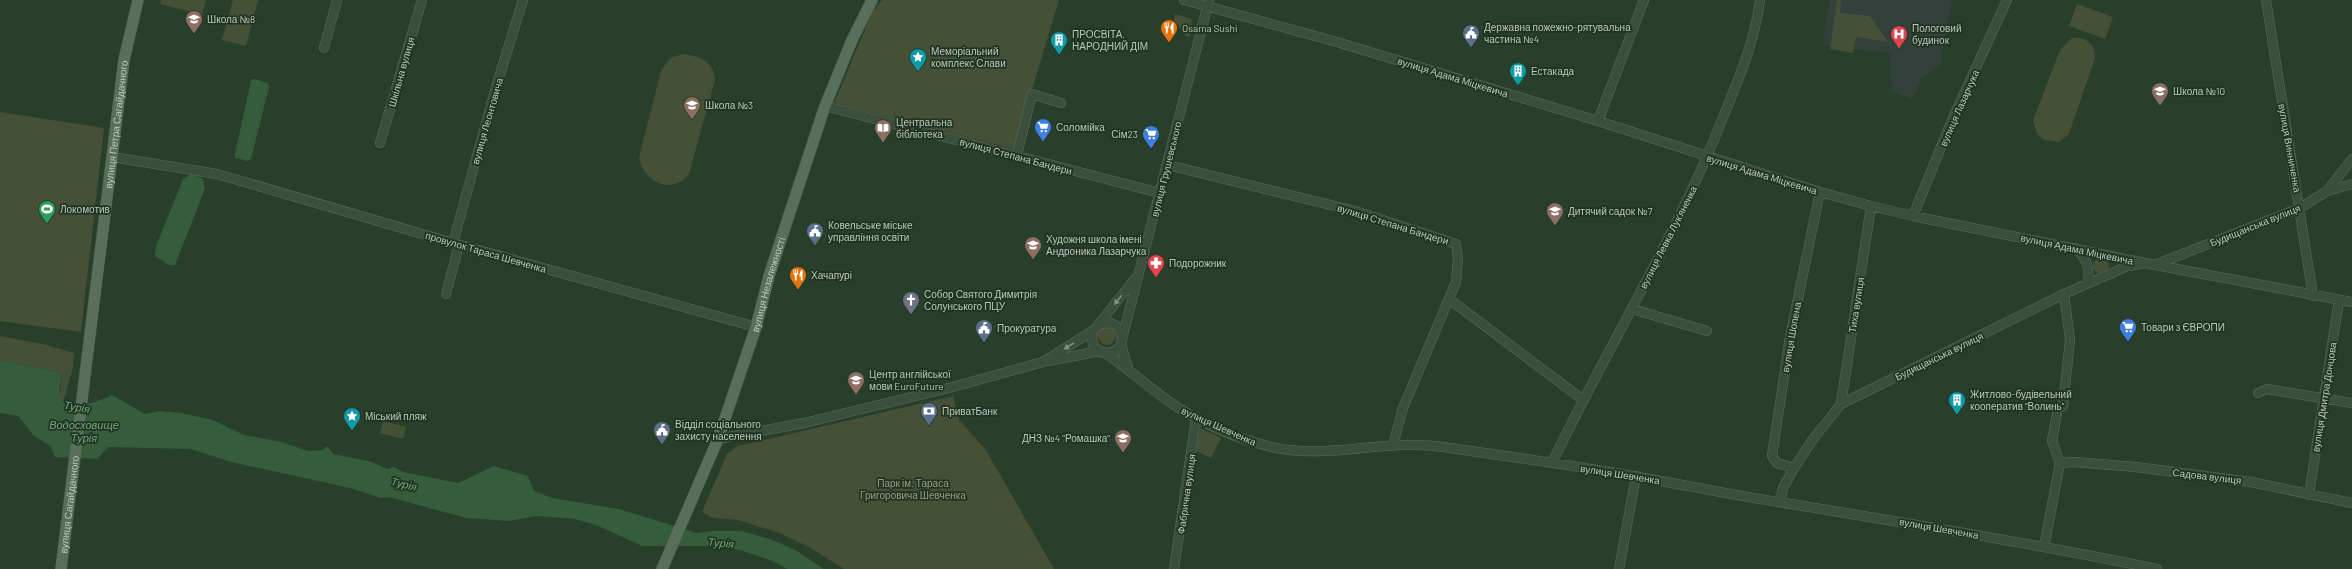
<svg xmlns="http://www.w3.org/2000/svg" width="2352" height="569" font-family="Barlow,sans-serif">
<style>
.medical{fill:#33403c}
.green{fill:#455037}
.water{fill:#355c3b}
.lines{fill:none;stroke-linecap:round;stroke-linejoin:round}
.minor-casing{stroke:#5c6f5f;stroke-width:10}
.major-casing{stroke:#485b4b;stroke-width:12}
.minor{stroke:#3b4f3e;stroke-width:9}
.major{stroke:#596f5d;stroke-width:11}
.oneway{fill:#809283}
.labels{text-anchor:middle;stroke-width:3.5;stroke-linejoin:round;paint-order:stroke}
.poi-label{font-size:10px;fill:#b8c9bb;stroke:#203423;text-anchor:start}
.street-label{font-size:10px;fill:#b8c9bb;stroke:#203423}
.park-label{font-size:10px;fill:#a29c7e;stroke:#203423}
.water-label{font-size:11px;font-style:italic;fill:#73a67b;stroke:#203423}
</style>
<rect width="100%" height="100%" fill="#273f2b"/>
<path class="medical" d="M1829,0H1952L1940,65L1921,79L1913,99L1892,92L1890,53L1823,45Z"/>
<path class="green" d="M161,0H206L202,15L160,4Z
M233,0H258L246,46L222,40Z
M882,0H1059L1014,149L834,103L872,13Z
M1837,0H1841L1840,13L1870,16L1888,42L1856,37L1853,53L1830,49Z
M2077,4L2113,17L2105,39L2069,26Z
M1175,14L1192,19L1189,37L1185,35L1174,20Z
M2072,38C2085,36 2096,43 2095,58L2069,134L2059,142L2044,140L2037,134L2033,120L2060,50Z
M683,54C699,56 715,62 715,80L689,174C673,196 642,182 639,157L661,71L670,58Z
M0,112L104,128L81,332L0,321Z
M2093 266a8 8 0 1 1 16 0a8 8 0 1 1-16 0Z
M1098 336a9 9 0 1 1 18 0a9 9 0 1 1-18 0Z
M0,336L47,345L74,353L73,368L63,402L60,398L62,373L0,360Z
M953,396L959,420L986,450L1054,569H844L807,546L779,533L738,520L714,518L702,512L727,454L738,446Z
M383,421L406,427L403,439L380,433Z
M1200,428L1221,438L1211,458L1196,451Z"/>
<path class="water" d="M254,79L268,83L269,87L251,159L248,161L235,158V154L250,85L251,80Z
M192,174L203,179L205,189L175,265H169L155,256L156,246L183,179Z
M0,360L62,373C61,381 59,392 61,398C65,414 103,400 112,395L145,414L159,411L181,413L213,420L244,435L282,442L308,451L323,450L327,446L333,454L372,462L387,469L394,467L403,472L458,483L494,466L528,476L534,491L552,498L619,509L697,533L711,531H742L773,540L797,551L824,569H787L773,561L740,550L708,546H642L596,525L575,519L536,516L509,521L466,518L389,497L381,498L350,488L231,462L191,449L108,447L97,459L55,457L50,446L34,436L18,416L0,413Z"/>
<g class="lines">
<g class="minor-casing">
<path id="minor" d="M1184,0L1337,42L1598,121L1820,192L1871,206L1913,216L2145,263L2352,302
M2266,0L2313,296
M324,48L337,0
M825,106L1160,193
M1598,121L1644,0
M380,143L422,0
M1017,155L1032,94L1061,103
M112,157L217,174L453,243L756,327
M1168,165L1355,211L1456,244L1458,258L1456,282L1403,408L1393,445
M2327,191L2352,159
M1913,216L1952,120L2007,0
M453,243L496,87L523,0
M2075,248C2087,259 2090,267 2088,283
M2157,264L2300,208L2327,191L2352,184
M446,294L459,245
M1449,299L1582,399
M1632,309L1707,331
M1092 338a15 15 0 1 1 30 0a15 15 0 1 1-30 0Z
M1098,325L1137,276
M1122,339L1209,0
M1121,344L1128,368
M1104,352C1129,369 1150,389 1174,405C1201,423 1234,437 1264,445C1324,462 1384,438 1444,447C1509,457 1574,465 1639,477C1685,485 1732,495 1779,502C1905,523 2031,543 2157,569
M1048,361L1100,351
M2258,393L2267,389L2352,403
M1841,404L1871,206
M718,439L804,423L949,388L1043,362L1094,330
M1552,463C1608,346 1677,236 1724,115C1739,78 1755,41 1760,0
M2060,463L2074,462L2136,467L2251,482L2352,503
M1794,468L1777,463L1772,456L1790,337L1820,192
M2309,495L2339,300
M1780,502L1783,488L1794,468L1813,439L1841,404L2064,294L2128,266L2141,264
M2044,547L2060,463L2052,441L2058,408L2063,406L2070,340L2064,294
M1174,569L1196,418
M1619,569L1636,476"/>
</g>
<g class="major-casing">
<g id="major">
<path id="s1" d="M61,569L124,60L138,0"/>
<path id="s2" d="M662,569L718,439L756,327L769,276L825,106L852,40L872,0"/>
</g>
</g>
<use href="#minor" class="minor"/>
<use href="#major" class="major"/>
</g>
<defs><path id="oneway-solid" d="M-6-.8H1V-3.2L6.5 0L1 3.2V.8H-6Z"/></defs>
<g class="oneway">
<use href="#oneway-solid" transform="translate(1118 300) rotate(128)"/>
<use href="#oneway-solid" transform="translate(1069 346) rotate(148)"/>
</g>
<defs>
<g id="school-pin" transform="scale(0.9)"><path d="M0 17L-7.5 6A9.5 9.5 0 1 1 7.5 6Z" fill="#8d6e63" stroke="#203423"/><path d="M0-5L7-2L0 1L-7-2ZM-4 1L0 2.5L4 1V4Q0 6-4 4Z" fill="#fff"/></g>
<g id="restaurant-pin" transform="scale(0.9)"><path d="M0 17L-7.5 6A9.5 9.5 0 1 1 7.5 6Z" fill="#e8710a" stroke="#203423"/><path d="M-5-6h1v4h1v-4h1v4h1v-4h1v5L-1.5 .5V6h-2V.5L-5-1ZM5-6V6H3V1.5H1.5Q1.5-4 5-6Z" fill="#fff"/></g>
<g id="civic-pin" transform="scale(0.9)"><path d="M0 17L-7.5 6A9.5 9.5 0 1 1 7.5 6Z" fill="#5c6f8a" stroke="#203423"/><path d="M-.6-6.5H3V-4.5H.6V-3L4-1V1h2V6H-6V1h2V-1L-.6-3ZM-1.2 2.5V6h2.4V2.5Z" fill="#fff"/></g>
<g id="hospital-pin" transform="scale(0.9)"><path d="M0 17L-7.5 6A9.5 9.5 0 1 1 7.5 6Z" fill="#e0444e" stroke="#203423"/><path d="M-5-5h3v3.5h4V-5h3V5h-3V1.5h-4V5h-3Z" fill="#fff"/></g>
<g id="building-pin" transform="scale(0.9)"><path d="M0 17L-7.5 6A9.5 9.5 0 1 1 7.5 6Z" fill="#0f9aa8" stroke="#203423"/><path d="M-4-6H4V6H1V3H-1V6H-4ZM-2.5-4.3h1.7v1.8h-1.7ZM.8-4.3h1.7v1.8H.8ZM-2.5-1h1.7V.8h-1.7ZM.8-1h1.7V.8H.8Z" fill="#fff"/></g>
<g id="sight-pin" transform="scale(0.9)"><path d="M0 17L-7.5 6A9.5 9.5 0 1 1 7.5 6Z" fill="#0f9aa8" stroke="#203423"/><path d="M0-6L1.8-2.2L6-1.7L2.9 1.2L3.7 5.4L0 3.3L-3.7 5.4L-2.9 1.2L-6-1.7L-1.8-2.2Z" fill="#fff"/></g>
<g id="supermarket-pin" transform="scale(0.9)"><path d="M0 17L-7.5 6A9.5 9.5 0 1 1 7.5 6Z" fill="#3f7fe0" stroke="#203423"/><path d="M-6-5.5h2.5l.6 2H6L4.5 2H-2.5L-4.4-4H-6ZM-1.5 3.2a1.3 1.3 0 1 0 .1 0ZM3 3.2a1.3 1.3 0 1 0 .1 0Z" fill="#fff"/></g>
<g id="library-pin" transform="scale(0.9)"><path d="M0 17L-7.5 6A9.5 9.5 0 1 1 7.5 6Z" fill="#8d6e63" stroke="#203423"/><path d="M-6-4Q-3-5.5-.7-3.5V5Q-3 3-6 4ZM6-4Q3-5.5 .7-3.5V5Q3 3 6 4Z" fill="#fff"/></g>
<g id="stadium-pin" transform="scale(0.9)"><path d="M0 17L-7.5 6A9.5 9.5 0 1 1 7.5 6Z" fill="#2e9e5b" stroke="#203423"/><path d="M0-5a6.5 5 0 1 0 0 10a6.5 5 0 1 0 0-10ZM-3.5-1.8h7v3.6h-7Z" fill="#fff"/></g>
<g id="pharmacy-pin" transform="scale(0.9)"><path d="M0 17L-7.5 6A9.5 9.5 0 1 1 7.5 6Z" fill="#e0444e" stroke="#203423"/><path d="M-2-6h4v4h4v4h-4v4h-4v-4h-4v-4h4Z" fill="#fff"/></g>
<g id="church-pin" transform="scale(0.9)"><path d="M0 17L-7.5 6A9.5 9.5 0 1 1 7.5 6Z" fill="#6b7280" stroke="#203423"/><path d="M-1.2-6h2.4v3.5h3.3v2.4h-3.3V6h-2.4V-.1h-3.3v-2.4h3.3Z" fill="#fff"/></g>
<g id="bank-pin" transform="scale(0.9)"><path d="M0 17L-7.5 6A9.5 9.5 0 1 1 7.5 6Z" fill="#5c6f8a" stroke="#203423"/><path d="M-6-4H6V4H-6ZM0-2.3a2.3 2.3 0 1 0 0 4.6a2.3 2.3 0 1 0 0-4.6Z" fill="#fff"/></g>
</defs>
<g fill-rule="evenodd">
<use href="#school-pin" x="194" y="19"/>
<use href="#restaurant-pin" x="1169" y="28"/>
<use href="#civic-pin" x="1471" y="33"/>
<use href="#hospital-pin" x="1899" y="34"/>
<use href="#building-pin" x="1059" y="40"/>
<use href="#sight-pin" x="918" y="57"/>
<use href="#building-pin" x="1518" y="71"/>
<use href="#school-pin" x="2160" y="91"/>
<use href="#school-pin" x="692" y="105"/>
<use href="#supermarket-pin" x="1043" y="127"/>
<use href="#library-pin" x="883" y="128"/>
<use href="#supermarket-pin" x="1151" y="134"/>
<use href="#stadium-pin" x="47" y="209"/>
<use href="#school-pin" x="1555" y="211"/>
<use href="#civic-pin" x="815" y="231"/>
<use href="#school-pin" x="1033" y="245"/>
<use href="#pharmacy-pin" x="1156" y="263"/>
<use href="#restaurant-pin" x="798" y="275"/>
<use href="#church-pin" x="911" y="300"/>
<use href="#supermarket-pin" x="2128" y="327"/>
<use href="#civic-pin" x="984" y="328"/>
<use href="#school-pin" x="856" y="380"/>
<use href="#building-pin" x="1957" y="400"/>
<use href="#bank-pin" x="929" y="411"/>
<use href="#sight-pin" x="352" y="416"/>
<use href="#civic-pin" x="662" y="430"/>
<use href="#school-pin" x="1123" y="438"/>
</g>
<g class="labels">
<g class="poi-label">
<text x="207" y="23">Школа №8</text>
<text x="1484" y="31">Державна пожежно-рятувальна<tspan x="1484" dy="12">частина №4</tspan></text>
<text x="1182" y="32">Osama Sushi</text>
<text x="1912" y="32">Пологовий<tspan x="1912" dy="12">будинок</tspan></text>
<text x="1072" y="38">ПРОСВІТА,<tspan x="1072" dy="12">НАРОДНИЙ ДІМ</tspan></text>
<text x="931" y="55">Меморіальний<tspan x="931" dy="12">комплекс Слави</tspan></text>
<text x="1531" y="75">Естакада</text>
<text x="2173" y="95">Школа №10</text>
<text x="705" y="109">Школа №3</text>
<text x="896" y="126">Центральна<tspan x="896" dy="12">бібліотека</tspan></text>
<text x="1056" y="131">Соломійка</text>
<text x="1138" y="138" text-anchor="end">Сім23</text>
<text x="60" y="213">Локомотив</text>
<text x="1568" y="215">Дитячий садок №7</text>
<text x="828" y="229">Ковельське міське<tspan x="828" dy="12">управління освіти</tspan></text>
<text x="1046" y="243">Художня школа імені<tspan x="1046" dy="12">Андроника Лазарчука</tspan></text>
<text x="1169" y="267">Подорожник</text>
<text x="811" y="279">Хачапурі</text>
<text x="924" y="298">Собор Святого Димитрія<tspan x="924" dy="12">Солунського ПЦУ</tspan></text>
<text x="2141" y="331">Товари з ЄВРОПИ</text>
<text x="997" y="332">Прокуратура</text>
<text x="869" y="378">Центр англійської<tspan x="869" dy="12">мови EuroFuture</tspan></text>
<text x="1970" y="398">Житлово-будівельний<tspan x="1970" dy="12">кооператив "Волинь"</tspan></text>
<text x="942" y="415">ПриватБанк</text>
<text x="365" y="420">Міський пляж</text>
<text x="675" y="428">Відділ соціального<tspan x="675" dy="12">захисту населення</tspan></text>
<text x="1110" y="442" text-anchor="end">ДНЗ №4 "Ромашка"</text>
</g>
<g class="street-label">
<text transform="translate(401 72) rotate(-74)" y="4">Шкільна вулиця</text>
<text transform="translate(1453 77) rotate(17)" y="4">вулиця Адама Міцкевича</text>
<text transform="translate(1959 108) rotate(-66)" y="4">вулиця Лазарчука</text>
<text transform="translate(487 121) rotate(-74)" y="4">вулиця Леонтовича</text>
<text dy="4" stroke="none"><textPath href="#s1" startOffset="448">вулиця Петра Сагайдачного</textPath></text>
<text transform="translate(2290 148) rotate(80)" y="4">вулиця Винниченка</text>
<text transform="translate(1016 156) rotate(15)" y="4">вулиця Степана Бандери</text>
<text transform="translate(1166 169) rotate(-76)" y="4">вулиця Грушевського</text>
<text transform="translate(1762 174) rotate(17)" y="4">вулиця Адама Міцкевича</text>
<text transform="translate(1393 224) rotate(17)" y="4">вулиця Степана Бандери</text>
<text transform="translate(2255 225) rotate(-22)" y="4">Будищанська вулиця</text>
<text transform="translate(1668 237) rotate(-63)" y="4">вулиця Левка Лукʼяненка</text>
<text transform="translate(2077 249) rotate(12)" y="4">вулиця Адама Міцкевича</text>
<text transform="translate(486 252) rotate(16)" y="4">провулок Тараса Шевченка</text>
<text dy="4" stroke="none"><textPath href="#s2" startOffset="304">вулиця Незалежності</textPath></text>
<text transform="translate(1856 305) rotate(-81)" y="4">Тиха вулиця</text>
<text transform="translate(1791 337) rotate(-80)" y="4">вулиця Шопена</text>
<text transform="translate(1939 356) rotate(-26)" y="4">Будищанська вулиця</text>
<text transform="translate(2324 397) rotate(-81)" y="4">вулиця Дмитра Донцова</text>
<text transform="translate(1219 426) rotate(24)" y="4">вулиця Шевченка</text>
<text transform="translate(1620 474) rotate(9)" y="4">вулиця Шевченка</text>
<text transform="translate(2207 476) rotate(7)" y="4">Садова вулиця</text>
<text transform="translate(1186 494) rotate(-82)" y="4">Фабрична вулиця</text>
<text dy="4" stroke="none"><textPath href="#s1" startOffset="65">вулиця Сагайдачного</textPath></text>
<text transform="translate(1939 528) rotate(10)" y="4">вулиця Шевченка</text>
</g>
<g class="park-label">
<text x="913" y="487">Парк ім. Тараса<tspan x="913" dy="12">Григоровича Шевченка</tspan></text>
</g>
<g class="water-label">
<text transform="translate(77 407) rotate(11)" y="4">Турія</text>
<text x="84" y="429">Водосховище<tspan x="84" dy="13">Турія</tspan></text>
<text transform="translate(404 484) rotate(14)" y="4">Турія</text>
<text transform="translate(721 543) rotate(6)" y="4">Турія</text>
</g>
</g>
</svg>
